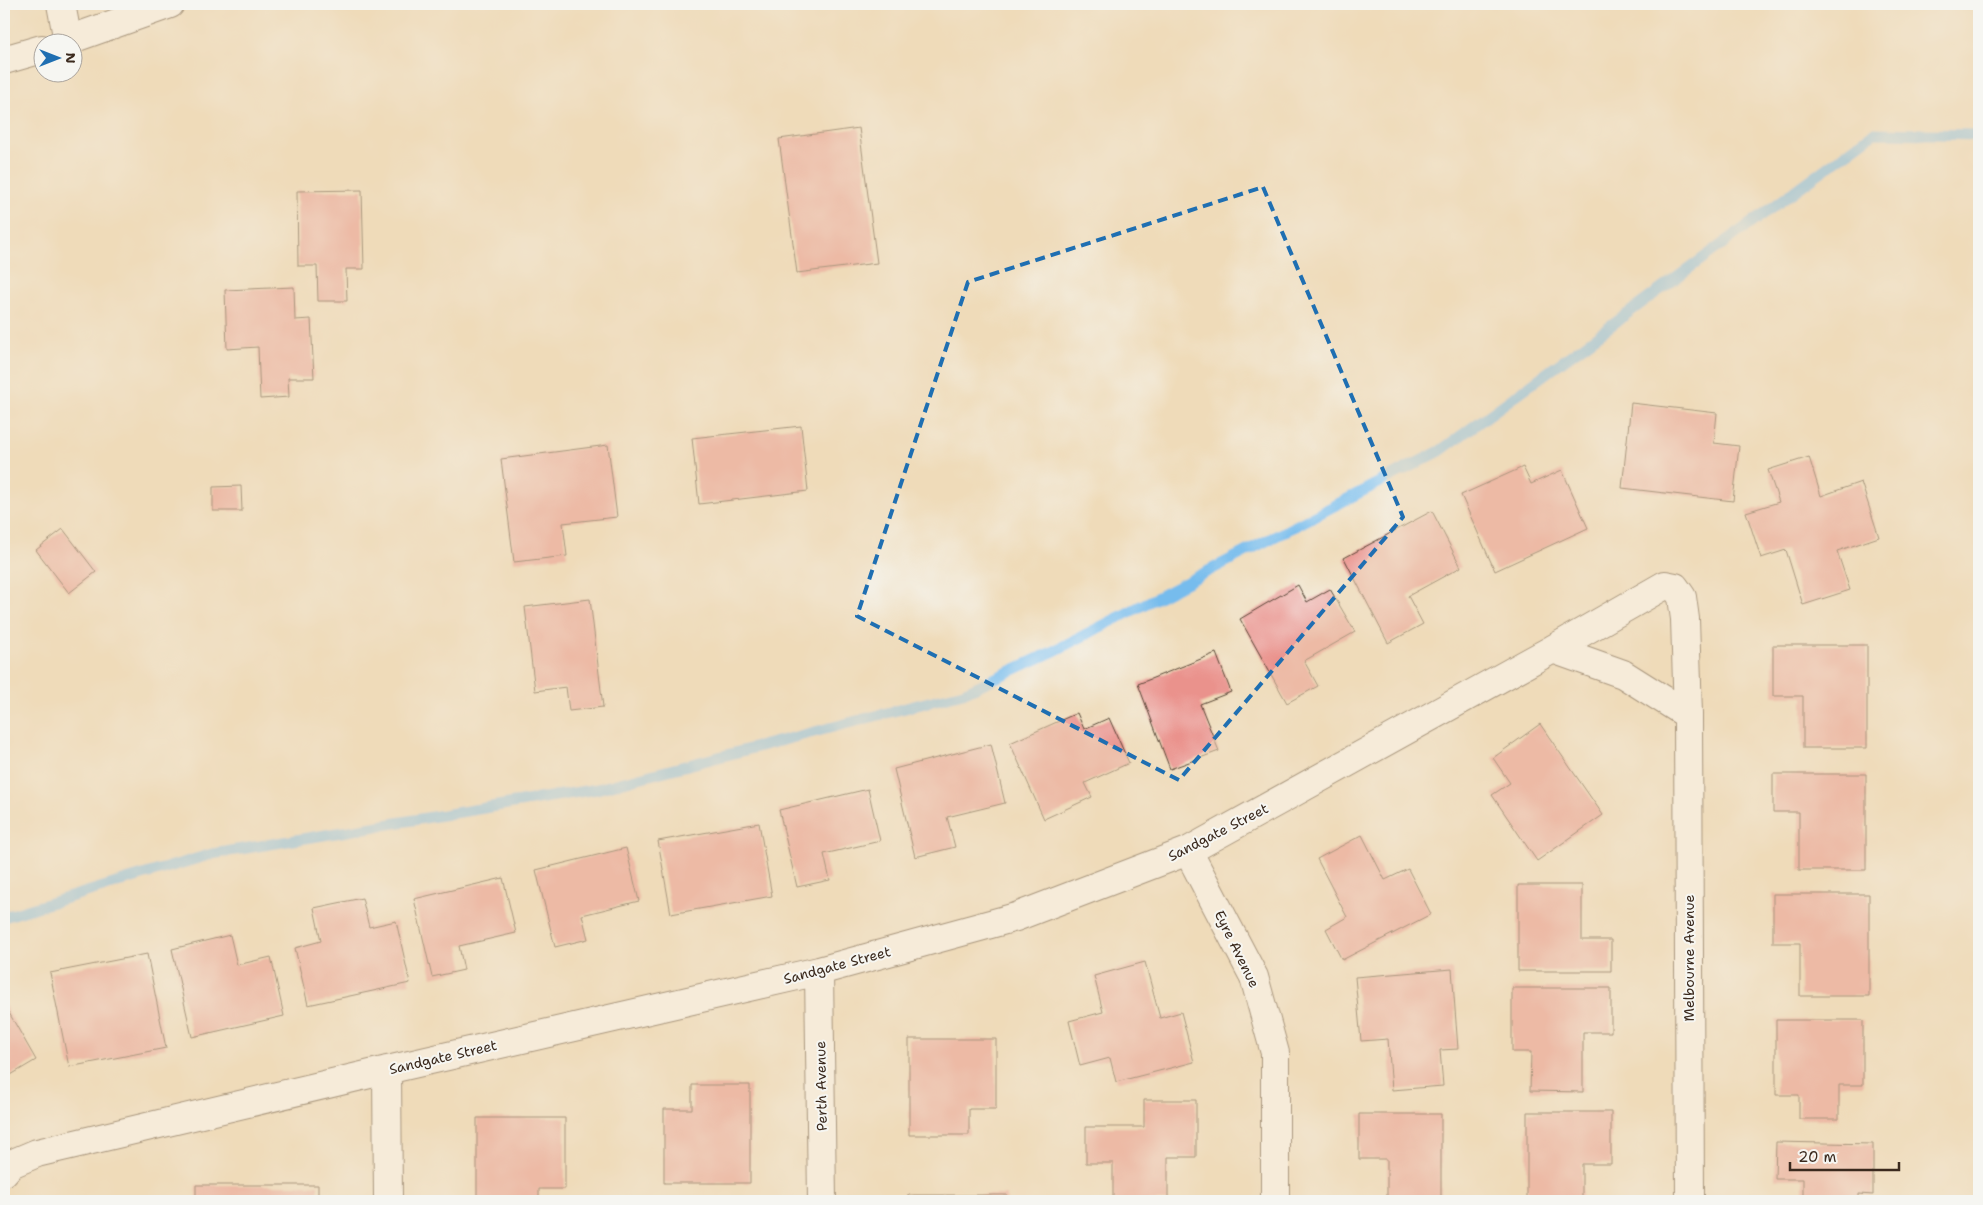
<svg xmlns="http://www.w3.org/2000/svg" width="1983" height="1205" font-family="'Shantell Sans',sans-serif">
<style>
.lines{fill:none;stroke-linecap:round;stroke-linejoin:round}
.stream{stroke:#76bced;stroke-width:11}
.building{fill:#ea928c}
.street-casing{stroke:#564535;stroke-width:30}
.secondary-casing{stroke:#564535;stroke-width:30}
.street{stroke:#fff;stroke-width:28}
.secondary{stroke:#fff;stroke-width:28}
.marked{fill:none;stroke:#1f6fb2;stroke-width:4;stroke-dasharray:10 6;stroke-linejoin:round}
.labels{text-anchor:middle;stroke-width:4;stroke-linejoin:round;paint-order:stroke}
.street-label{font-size:14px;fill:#3b2a1e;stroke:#f6f6f2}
</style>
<rect width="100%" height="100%" fill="#f6f6f2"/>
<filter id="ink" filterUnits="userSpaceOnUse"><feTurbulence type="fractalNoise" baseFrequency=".02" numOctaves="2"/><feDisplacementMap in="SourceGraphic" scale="10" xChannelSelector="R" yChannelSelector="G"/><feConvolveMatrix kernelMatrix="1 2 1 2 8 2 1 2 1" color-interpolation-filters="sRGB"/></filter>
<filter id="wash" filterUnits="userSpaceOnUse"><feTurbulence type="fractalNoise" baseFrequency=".0096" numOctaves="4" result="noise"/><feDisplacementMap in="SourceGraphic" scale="20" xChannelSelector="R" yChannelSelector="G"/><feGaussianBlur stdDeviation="1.12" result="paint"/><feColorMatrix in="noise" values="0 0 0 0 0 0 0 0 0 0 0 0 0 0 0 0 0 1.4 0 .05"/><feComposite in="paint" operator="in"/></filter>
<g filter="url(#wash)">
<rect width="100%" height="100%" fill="#efdbb9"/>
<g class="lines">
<path class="stream" d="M4,917L212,854L597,789L963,693L1052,652L1440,451L1874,133L1979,135"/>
</g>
<g id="blocks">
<path class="building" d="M859,128L877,263L797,273L779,139Z
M362,190L364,269H346L347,301H318L317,266H298L297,191Z
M294,287L295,320L311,319L314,378H288L289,397L260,399L258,347L227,349L225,290Z
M1631,403L1717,413L1714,443L1739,446L1733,501L1622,488Z
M801,426L808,491L699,504L692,438Z
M608,445L617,517L563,523L567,556L514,562L501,459Z
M1809,457L1821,496L1861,482L1879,537L1837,551L1850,590L1803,605L1786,550L1761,558L1746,512L1779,502L1768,470Z
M1523,467L1531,484L1562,470L1588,528L1495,571L1461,495Z
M241,486L242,511H213V487Z
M1432,511L1461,567L1408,596L1423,624L1388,643L1344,558Z
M63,529L96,572L69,593L36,550Z
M1298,585L1307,602L1330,589L1355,632L1304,661L1318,686L1287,703L1240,619Z
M590,599L603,707L569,711L566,687L535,691L525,607Z
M1773,645H1867V748H1803V696H1773Z
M1216,653L1231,692L1200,704L1219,751L1170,769L1138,684Z
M1077,713L1084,729L1109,718L1129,763L1085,783L1092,797L1044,819L1010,743Z
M1540,724L1603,815L1537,861L1492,795L1510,783L1493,758Z
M991,744L1005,803L947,817L955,847L915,857L894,769Z
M1773,774H1866V870H1799V812H1773Z
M868,789L880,841L824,854L830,880L797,887L779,810Z
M759,823L772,896L671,914L658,841Z
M1362,835L1385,880L1408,869L1431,914L1342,960L1326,929L1347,917L1317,859Z
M626,848L639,901L582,915L588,939L555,947L536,870Z
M503,878L516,933L459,946L464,970L432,977L414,899Z
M1518,885H1582V940H1611V971H1518Z
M1773,894H1869V996H1800V943H1773Z
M362,898L369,927L396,921L410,983L308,1005L295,948L321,941L314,908Z
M230,935L237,965L271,957L284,1016L192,1037L172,949Z
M147,954L166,1048L69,1067L50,973Z
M1145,962L1160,1018L1181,1012L1194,1062L1116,1082L1110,1058L1080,1066L1069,1021L1103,1012L1094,976Z
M1452,969L1458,1049L1440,1050L1443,1086L1392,1090L1388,1039L1361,1041L1355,977Z
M1512,988H1611V1032H1583V1092L1530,1091L1531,1052H1512Z
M4,1004L36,1060L4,1079Z
M1776,1020H1863V1085H1839V1119H1799V1095H1776Z
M909,1039H996V1109H969V1135H909Z
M692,1085H750V1183H664V1109H692Z
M1144,1100H1196V1157H1168V1201H1113V1163H1086V1127H1144Z
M1527,1112H1611V1164H1582V1201H1527Z
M1359,1114H1441V1201H1387V1159H1359Z
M477,1118H565V1189H539V1201H477Z
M1776,1142L1873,1144V1195L1859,1194V1201H1803V1179H1775Z
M196,1185H318V1201H196Z
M908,1195H1007V1201H908Z"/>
</g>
</g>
<g filter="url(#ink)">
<use href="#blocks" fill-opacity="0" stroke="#564535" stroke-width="1"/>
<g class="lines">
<g class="street-casing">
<path id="street" d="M61,4L68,41
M1553,649L1665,585L1675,587L1682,597L1685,619L1688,715
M1188,851L1254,977L1275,1053V1201
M819,971L822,1201
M387,1070L388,1201
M4,1172L11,1164L37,1153L387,1070L819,971L1016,917L1188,851L1553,649L1623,674L1688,715L1690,1201"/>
</g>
<g class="secondary-casing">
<path id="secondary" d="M63,42L170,4
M4,60L42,49"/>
</g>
<use href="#street" class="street"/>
<use href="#secondary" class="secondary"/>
</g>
</g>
<path d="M0 0H1983V1205H0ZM1263,187L1403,517L1179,780L857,616L968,282Z" fill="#efdbb9" fill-opacity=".55" fill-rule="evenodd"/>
<path class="marked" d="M1263,187L1403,517L1179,780L857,616L968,282Z"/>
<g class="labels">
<g class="street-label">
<text transform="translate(1218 832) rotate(-27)" y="5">Sandgate Street</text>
<text transform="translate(1237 949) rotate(64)" y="5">Eyre Avenue</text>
<text transform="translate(1689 958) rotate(-90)" y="5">Melbourne Avenue</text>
<text transform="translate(837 965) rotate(-15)" y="5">Sandgate Street</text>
<text transform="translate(443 1057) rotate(-13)" y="5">Sandgate Street</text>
<text transform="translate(821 1086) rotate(-91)" y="5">Perth Avenue</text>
</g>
</g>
<rect width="1983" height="1205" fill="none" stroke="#f6f6f2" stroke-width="20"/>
<g transform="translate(58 58) rotate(90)"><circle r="24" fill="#f6f6f2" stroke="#aba49d"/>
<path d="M0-4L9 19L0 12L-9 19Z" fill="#1f6fb2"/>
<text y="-8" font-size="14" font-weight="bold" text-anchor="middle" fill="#3b2a1e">N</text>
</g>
<path d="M1790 1162v8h109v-8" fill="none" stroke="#3b2a1e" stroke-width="2.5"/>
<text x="1798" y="1162" font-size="15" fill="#3b2a1e" stroke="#f6f6f2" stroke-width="4" paint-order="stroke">20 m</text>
</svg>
